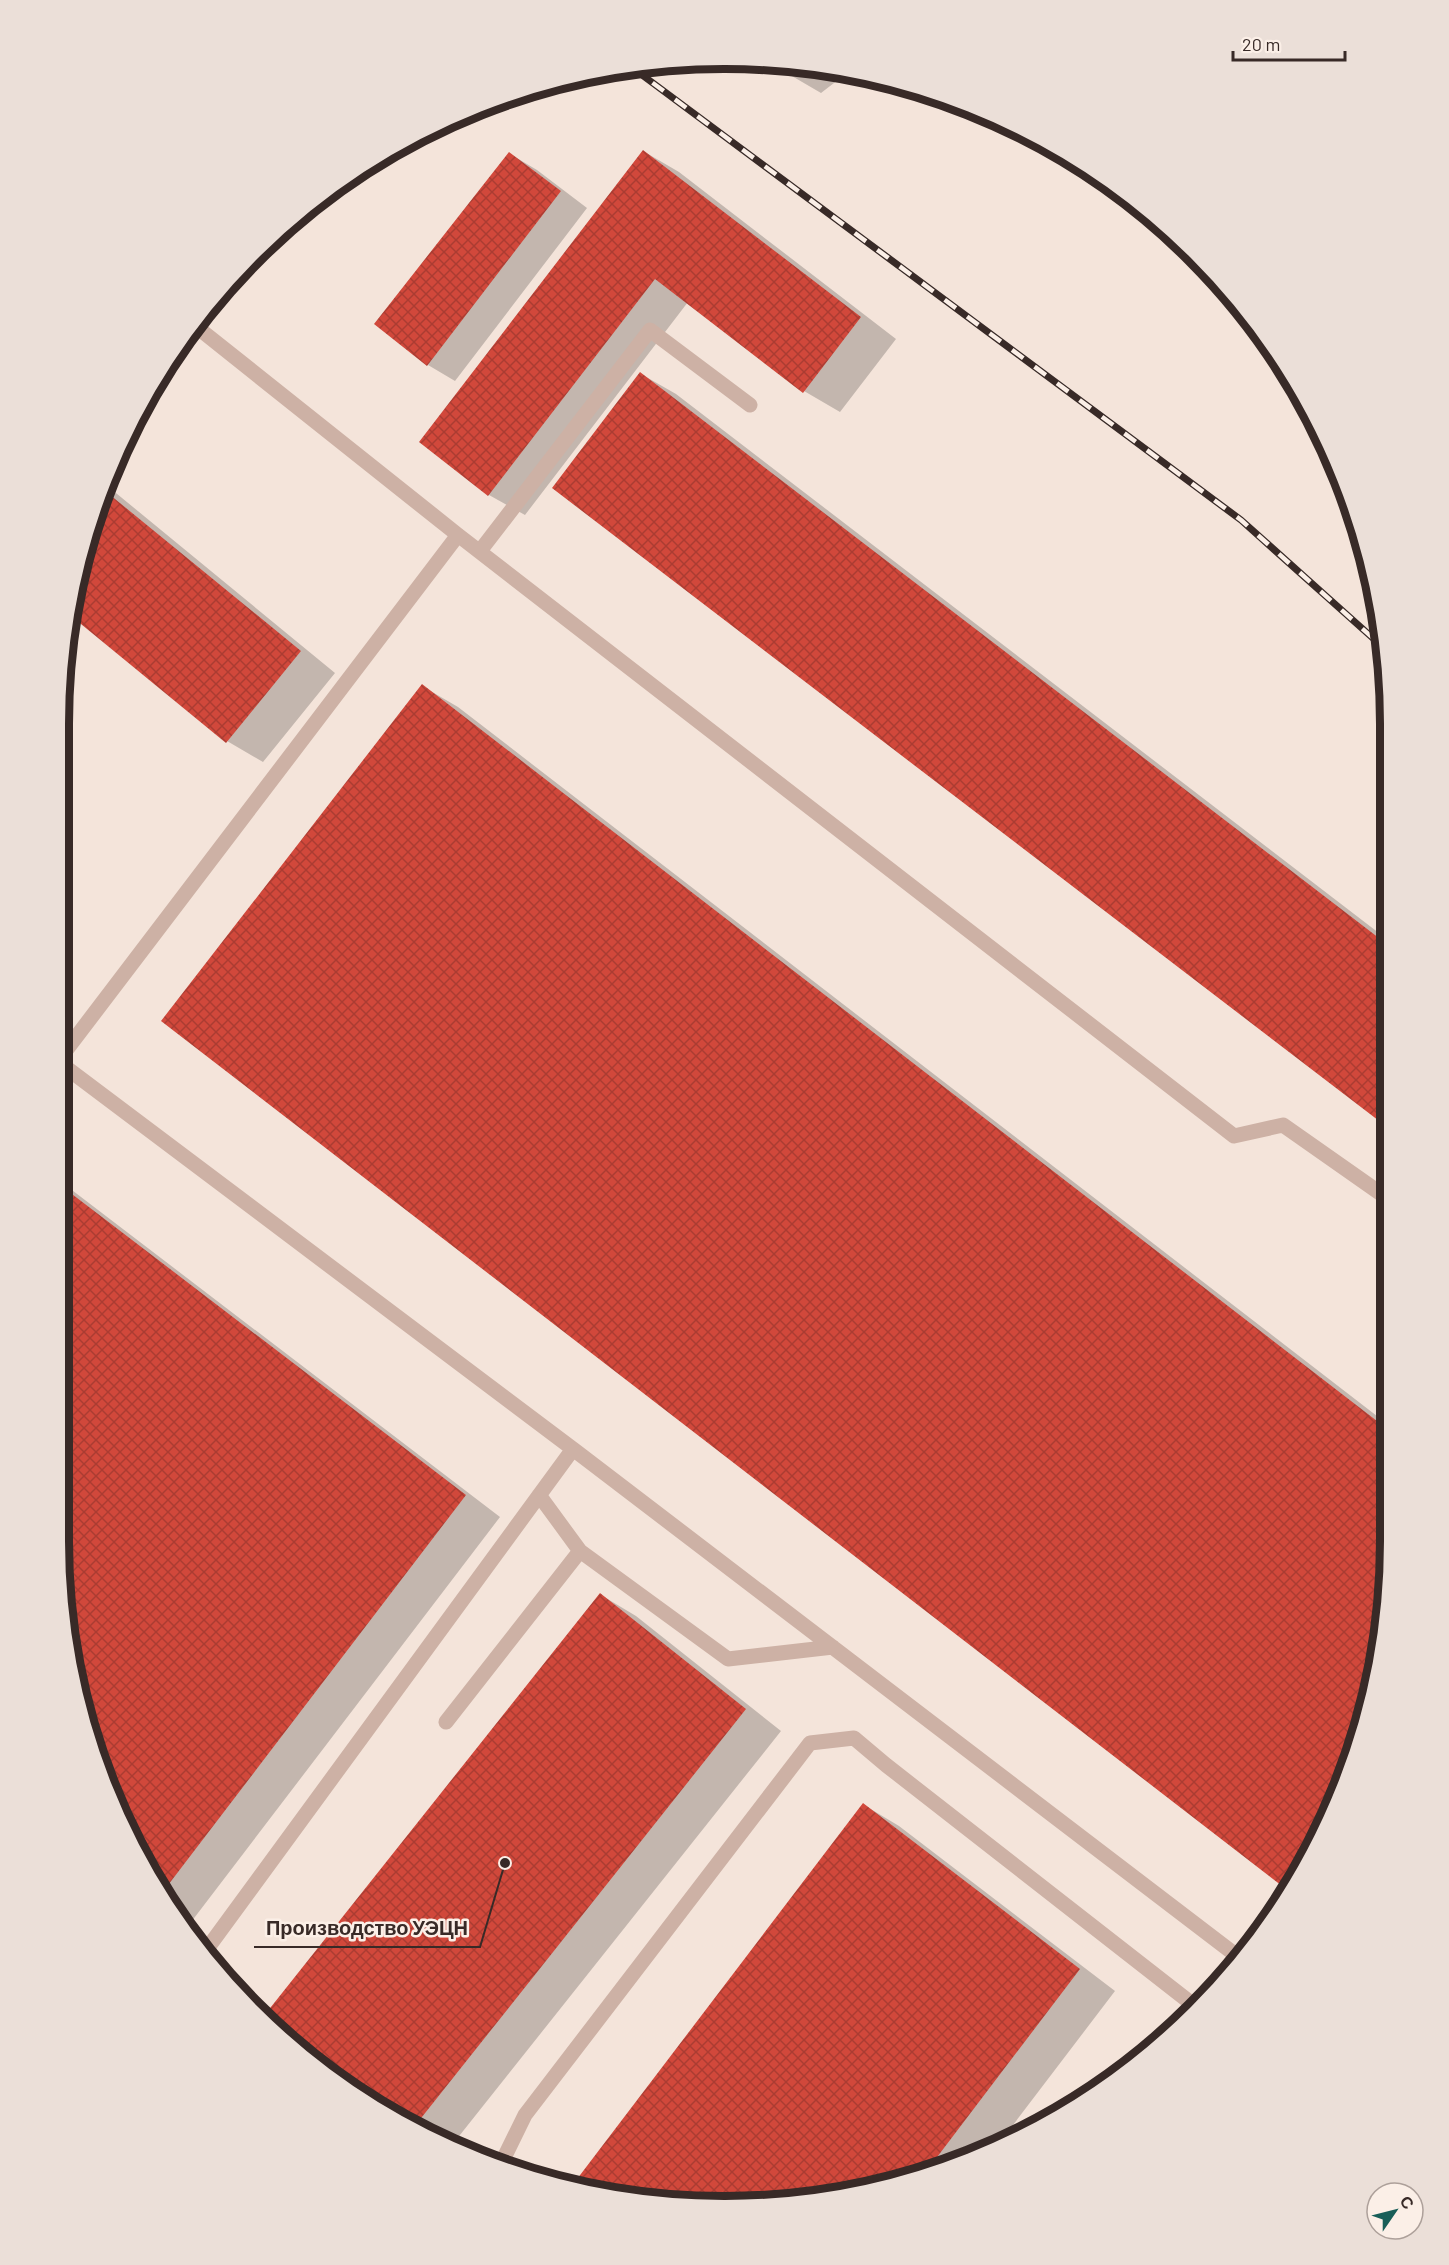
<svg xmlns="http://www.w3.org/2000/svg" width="1449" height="2265" font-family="Barlow,sans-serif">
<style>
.shadow{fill:#0003}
.building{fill:url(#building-cross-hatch)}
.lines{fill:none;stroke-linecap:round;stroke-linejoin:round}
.service{stroke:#cdb1a5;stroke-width:15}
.rail-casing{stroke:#382a27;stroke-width:7}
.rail{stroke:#fbefe7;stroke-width:4.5;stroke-dasharray:14;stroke-linecap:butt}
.rim{fill:none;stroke:#382a27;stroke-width:8}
.leader{fill:none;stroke:#382a27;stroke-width:2}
.callout-dot{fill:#382a27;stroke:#fbefe7;stroke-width:2}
.callout-label{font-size:20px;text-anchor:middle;font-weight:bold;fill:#382a27;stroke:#fbefe7;stroke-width:5;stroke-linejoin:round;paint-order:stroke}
</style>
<defs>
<pattern id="building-cross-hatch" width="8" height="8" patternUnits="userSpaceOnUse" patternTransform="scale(1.5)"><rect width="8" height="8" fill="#d1483b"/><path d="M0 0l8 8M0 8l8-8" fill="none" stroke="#ab3c32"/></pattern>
</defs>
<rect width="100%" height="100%" fill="#f4e4da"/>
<path class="shadow" d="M777,61L847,73L821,93L785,72Z
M643,151L679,172L896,339L840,412L804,391L688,302L525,515L489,495L421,442Z
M510,154L537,170L587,208L455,381L428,365Z
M641,374L676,394L1388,940L1387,1125L554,487Z
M105,484L335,673L263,762L227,741L71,614Z
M422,686L458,707L1386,1423L1385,1627Z
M64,1184L500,1517L185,1930L171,1911L94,1754L64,1628Z
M601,1595L636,1616L781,1731L452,2145L392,2117L319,2069Z
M864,1805L899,1826L1115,1991L997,2146L897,2184L724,2206L595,2194L573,2188Z"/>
<path class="building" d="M774,61L796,64L784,73Z
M643,150L861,317L803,393L655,279L488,496L419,442Z
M509,152L561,191L427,366L374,324Z
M640,372L1388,945L1387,1127L552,488Z
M104,490L301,651L226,743L70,615Z
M422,684L1386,1428L1385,1627L1340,1795L1286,1889L161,1021Z
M64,1188L466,1495L162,1893L94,1754L64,1628Z
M600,1593L746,1709L414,2127L392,2117L319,2069L263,2017Z
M863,1803L1080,1969L925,2173L897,2184L724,2206L595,2194L571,2187Z"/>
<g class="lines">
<path class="service" d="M193,324L458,535L1234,1136L1283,1125L1387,1198
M480,551L650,330L750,405
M64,1053L458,535
M64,1066L573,1449L204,1953
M573,1449L1241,1959
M539,1495L580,1551L728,1659L833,1647
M446,1722L580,1551
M500,2166L525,2115L810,1743L854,1738L886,1765L1196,2007"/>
<g class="rail-casing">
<path id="rail" d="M630,66L1241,520L1384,648"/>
</g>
<use href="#rail" class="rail"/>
</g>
<path d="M0 0H1449V2265H0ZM724 69H725A655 655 0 0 1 1380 724V1541A655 655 0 0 1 725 2196H724A655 655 0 0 1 69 1541V724A655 655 0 0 1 724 69Z" fill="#ebdfd8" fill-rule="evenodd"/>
<path class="rim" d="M724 69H725A655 655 0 0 1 1380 724V1541A655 655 0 0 1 725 2196H724A655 655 0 0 1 69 1541V724A655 655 0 0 1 724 69Z"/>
<path class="leader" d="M505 1863L480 1947H254"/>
<circle class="callout-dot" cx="505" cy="1863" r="6"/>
<g class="callout-label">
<text x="367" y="1935">Производство УЭЦН</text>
</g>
<g transform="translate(1395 2211) rotate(55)"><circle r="28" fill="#fbefe7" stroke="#ada09a" stroke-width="1.5"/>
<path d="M0-4.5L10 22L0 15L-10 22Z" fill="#185e58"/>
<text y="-9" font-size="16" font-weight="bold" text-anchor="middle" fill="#382a27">С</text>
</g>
<path d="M1233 51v9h112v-9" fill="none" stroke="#382a27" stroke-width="3"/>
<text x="1242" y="51" font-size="18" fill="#382a27" stroke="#fbefe7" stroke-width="4.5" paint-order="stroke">20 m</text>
</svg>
